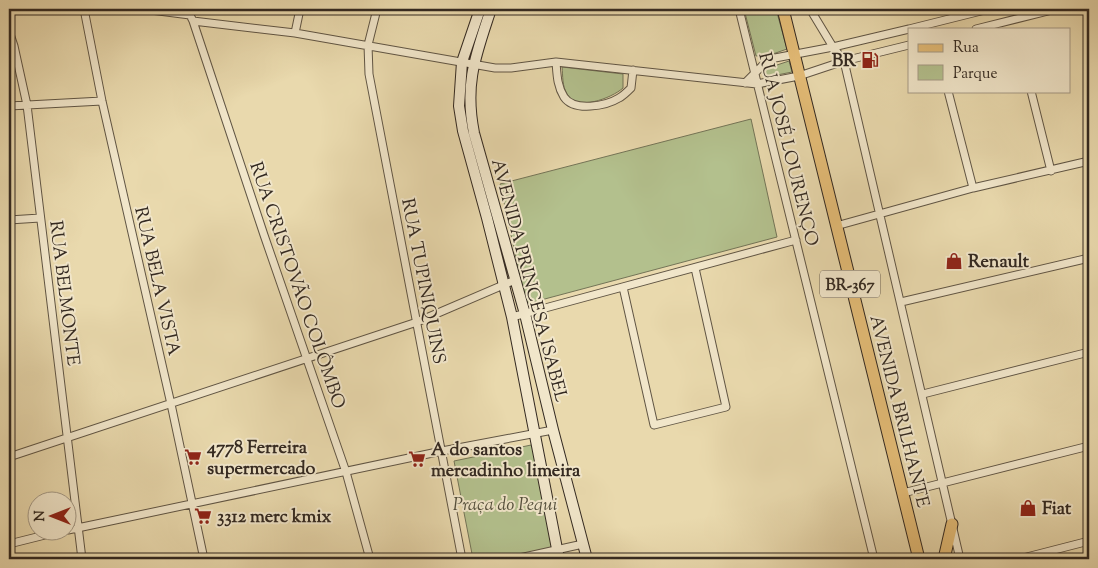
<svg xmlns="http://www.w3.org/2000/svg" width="1098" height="568" font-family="'Sorts Mill Goudy',serif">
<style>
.green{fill:#b3c08d;stroke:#737457}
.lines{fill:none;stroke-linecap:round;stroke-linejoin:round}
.street-casing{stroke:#605544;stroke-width:9}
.secondary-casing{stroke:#332921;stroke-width:12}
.primary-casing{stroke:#332921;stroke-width:13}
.street{stroke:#f1e6ca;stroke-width:7}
.secondary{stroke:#f1e6ca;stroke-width:10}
.primary{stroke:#e4bc76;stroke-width:11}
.labels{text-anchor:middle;stroke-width:4;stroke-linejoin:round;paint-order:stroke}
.shield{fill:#f1e6ca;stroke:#6c6254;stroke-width:1}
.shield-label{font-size:16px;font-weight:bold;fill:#332921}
.poi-label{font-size:18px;font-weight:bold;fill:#332921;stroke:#f1e6ca;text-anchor:start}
.street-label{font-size:18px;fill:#332921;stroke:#f1e6ca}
.park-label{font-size:18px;font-style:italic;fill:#534f3c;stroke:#f1e6ca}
</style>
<rect width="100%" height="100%" fill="#e9d9ad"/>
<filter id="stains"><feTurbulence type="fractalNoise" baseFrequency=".004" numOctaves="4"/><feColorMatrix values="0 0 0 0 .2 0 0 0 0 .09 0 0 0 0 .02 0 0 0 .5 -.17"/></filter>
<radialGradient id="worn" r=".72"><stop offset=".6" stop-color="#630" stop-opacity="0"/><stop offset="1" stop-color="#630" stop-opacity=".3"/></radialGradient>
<path class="green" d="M744,9H776L787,49L770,55L756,56Z
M789,61L792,72L767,77L763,75L765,69Z
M562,67L623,74V88C612,98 576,112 567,94C562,86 563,76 562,67Z
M751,119L777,237L526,304L500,184Z
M536,444L555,548L496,559H473L454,461Z"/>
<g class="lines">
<g class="street-casing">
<path id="street" d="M84,9L102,101L171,404L204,559
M143,9L190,15L193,21L295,33L495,68H511L556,62L757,84L799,76L844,61L909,45
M377,9L368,45L369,74L462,559
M739,9L874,559
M810,9L833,47L844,61L960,559
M193,21L264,235L346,472L370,559
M909,29L989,9
M976,29L1056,9
M9,31L14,46L27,105L82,559
M295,33L300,9
M556,62C557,74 557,86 564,97C574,112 606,106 619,98C623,96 627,92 631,88L633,70
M745,83L765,63L775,58L833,47L909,29
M948,91L973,188
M1031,91L1051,171
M9,106L102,101
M9,220L40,218
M836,226L973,188L1089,161
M623,287L654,425L726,407L695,268
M901,302L1089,258
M512,317L796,240
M923,394L1089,352
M9,457L417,322L515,280
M903,493L1089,446
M68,530L442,451L553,430
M9,544L65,530
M515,559L583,544
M1019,559L1089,541"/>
</g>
<g class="secondary-casing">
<path id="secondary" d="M480,9L462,62L459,106L463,131L487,218L512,317L559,559
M491,9C476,55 464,83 474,133L525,314L553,430L587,559"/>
</g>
<g class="primary-casing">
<path id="primary" d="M783,9L919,559
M944,559L952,524"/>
</g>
<use href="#street" class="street"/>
<use href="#secondary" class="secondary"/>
<use href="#primary" class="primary"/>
</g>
<defs>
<g id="fuel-bare" transform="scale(1.35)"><path d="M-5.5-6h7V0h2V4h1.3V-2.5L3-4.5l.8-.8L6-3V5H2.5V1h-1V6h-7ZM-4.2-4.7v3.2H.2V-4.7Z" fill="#8f2418" stroke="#f1e6ca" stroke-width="2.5" paint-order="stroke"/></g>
<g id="shop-bare" transform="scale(1.35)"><path d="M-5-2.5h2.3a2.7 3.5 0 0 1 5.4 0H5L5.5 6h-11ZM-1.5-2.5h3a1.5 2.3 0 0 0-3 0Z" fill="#8f2418" stroke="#f1e6ca" stroke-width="2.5" paint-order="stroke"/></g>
<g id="supermarket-bare" transform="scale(1.35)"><path d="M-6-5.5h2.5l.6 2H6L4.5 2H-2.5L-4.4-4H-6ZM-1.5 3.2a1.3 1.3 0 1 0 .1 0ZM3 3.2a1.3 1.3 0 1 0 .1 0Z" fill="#8f2418" stroke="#f1e6ca" stroke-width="2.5" paint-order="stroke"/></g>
</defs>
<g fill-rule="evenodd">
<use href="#fuel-bare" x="870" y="60"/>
<use href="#shop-bare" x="954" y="261"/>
<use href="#supermarket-bare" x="193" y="457"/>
<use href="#supermarket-bare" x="417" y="459"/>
<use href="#shop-bare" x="1028" y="508"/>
<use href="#supermarket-bare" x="203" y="516"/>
</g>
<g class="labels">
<rect class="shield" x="820" y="270.5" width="60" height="27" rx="4"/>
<g class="shield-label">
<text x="850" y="290">BR-367</text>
</g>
<g class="poi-label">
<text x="856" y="66" text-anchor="end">BR</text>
<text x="968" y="267">Renault</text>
<text x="207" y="453">4778 Ferreira<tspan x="207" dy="21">supermercado</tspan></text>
<text x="431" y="455">A do santos<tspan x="431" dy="21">mercadinho limeira</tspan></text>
<text x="1042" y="514">Fiat</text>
<text x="217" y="522">3312 merc kmix</text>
</g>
<g class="street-label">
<text transform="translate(789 149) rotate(76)" y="6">RUA JOSÉ LOURENÇO</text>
<text transform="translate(530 280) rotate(75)" y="6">AVENIDA PRINCESA ISABEL</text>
<text transform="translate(158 281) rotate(77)" y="6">RUA BELA VISTA</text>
<text transform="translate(424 281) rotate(79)" y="6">RUA TUPINIQUINS</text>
<text transform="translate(298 285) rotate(71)" y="6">RUA CRISTOVÃO COLÔMBO</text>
<text transform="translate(65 293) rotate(83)" y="6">RUA BELMONTE</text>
<text transform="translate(900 411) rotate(76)" y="6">AVENIDA BRILHANTE</text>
</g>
<g class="park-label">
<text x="505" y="510">Praça do Pequi</text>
</g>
</g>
<rect width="1098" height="568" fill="none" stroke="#e9d9ad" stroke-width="30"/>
<rect x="10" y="10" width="1078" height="548" fill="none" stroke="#332921" stroke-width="2.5"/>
<rect x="15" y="15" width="1068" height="538" fill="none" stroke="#332921"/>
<rect x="908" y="28" width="162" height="65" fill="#f1e6ca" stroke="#a59a86"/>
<rect x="918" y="44" width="25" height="8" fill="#e4bc76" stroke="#a59a86"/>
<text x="953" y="52" font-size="15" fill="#332921">Rua</text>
<rect x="918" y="65" width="25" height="15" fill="#b3c08d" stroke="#a59a86"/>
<text x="953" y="78" font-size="15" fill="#332921">Parque</text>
<g transform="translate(52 516) rotate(270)"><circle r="24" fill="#f1e6ca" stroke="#a59a86"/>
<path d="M0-4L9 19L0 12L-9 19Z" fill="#8f2418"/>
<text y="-8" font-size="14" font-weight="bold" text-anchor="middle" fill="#332921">N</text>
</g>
<rect width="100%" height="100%" filter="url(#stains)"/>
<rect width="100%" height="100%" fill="url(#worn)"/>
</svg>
